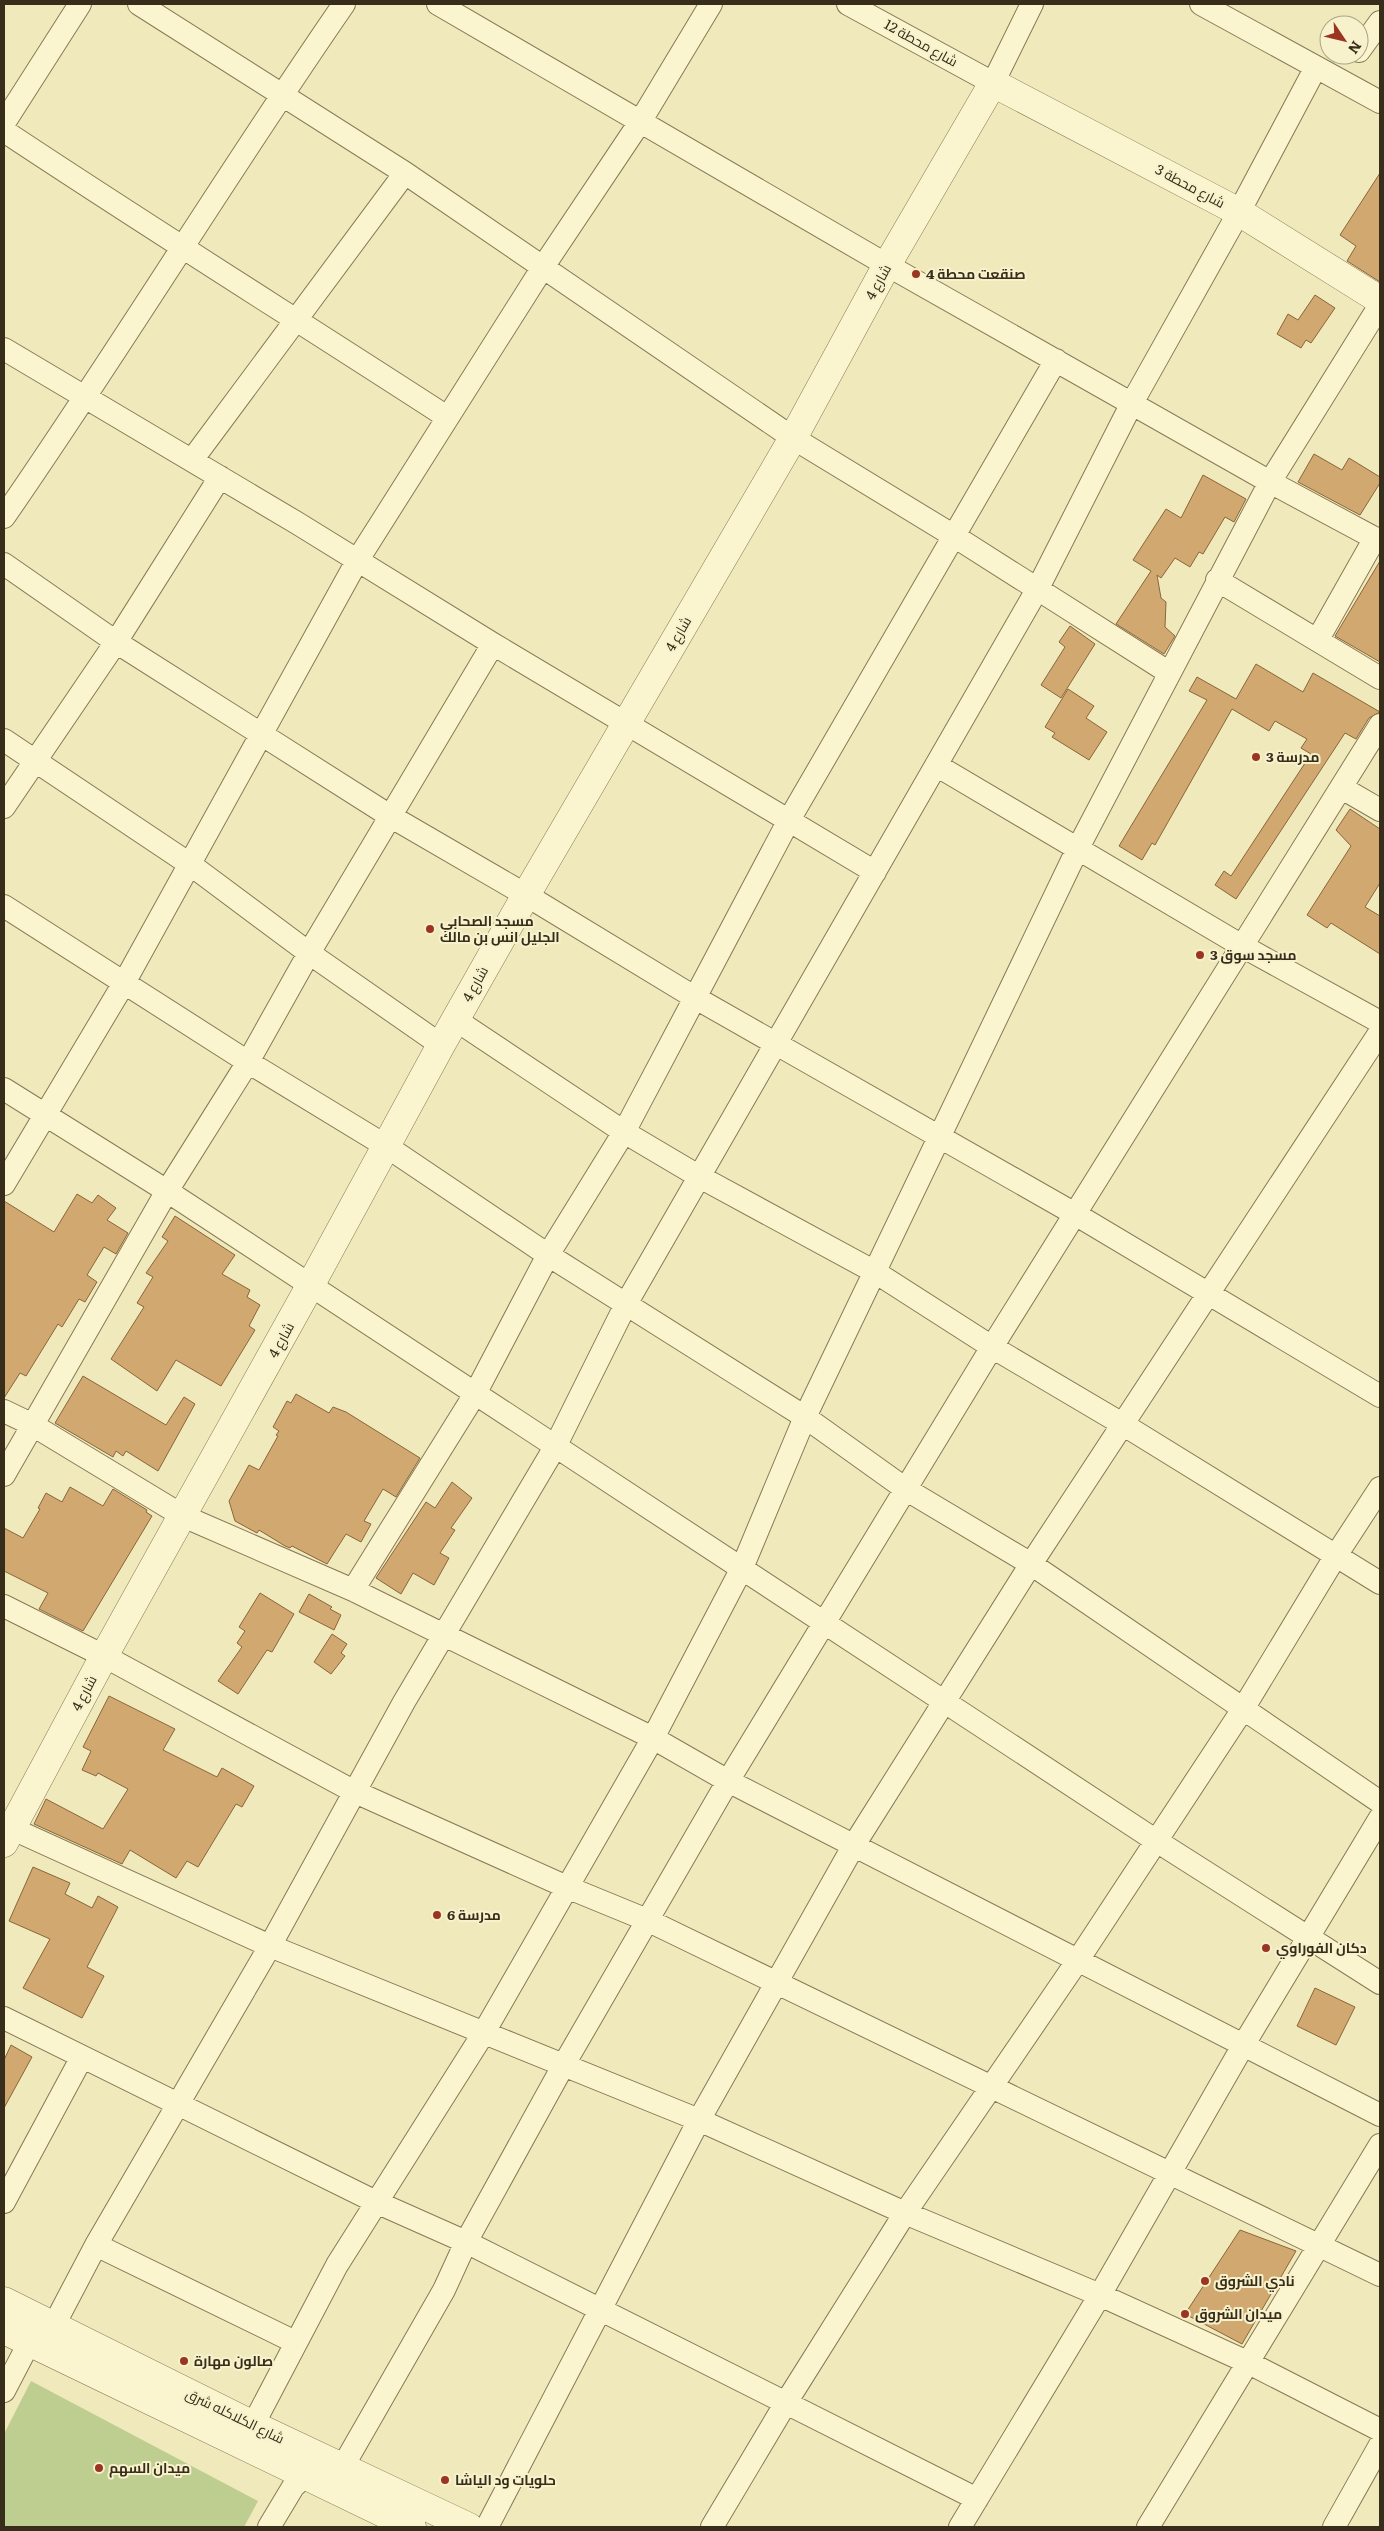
<svg xmlns="http://www.w3.org/2000/svg" width="1384" height="2531" font-family="Literata,Cairo,serif">
<style>
.green{fill:#bdce90}
.building{fill:#d1a86f;stroke:#896639}
.lines{fill:none;stroke-linecap:round;stroke-linejoin:round}
.minor-casing{stroke:#887955;stroke-width:24}
.tertiary-casing{stroke:#887955;stroke-width:29}
.minor{stroke:#fbf5cf;stroke-width:22}
.tertiary{stroke:#fbf5cf;stroke-width:28}
.poi-dot{fill:#9b3421;stroke:#f7f2cc;stroke-width:2}
.labels{text-anchor:middle;stroke-width:4;stroke-linejoin:round;paint-order:stroke}
.street-label{font-size:14px;fill:#372d1a;stroke:#f7f2cc}
.poi-label{font-size:14px;font-weight:bold;fill:#372d1a;stroke:#f7f2cc;text-anchor:start}
</style>
<rect width="100%" height="100%" fill="#f0e9bc"/>
<path class="green" d="M31,2381L258,2501L244,2527H4V2434Z"/>
<path class="building" d="M1380,173V282L1347,261L1356,246L1340,235Z
M1315,295L1335,308L1311,343L1306,340L1301,348L1277,334L1288,314L1298,320Z
M1314,454L1342,470L1349,458L1380,477V483L1360,515L1298,482Z
M1203,475L1246,499L1234,522L1225,517L1203,554L1199,552L1190,567L1175,558L1161,578L1157,575L1161,598L1166,602L1165,627L1175,636L1164,654L1116,624L1151,571L1133,560L1166,509L1181,518Z
M1380,561V662L1335,636Z
M1070,626L1095,644L1061,698L1041,685L1065,647L1059,642Z
M1256,664L1303,692L1313,673L1380,712L1369,718L1356,739L1345,733L1236,899L1215,885L1224,871L1231,876L1311,754L1301,748L1307,739L1275,721L1269,731L1232,709L1155,845L1152,843L1142,860L1119,846L1207,700L1189,691L1197,677L1236,699Z
M1068,689L1094,706L1086,718L1107,732L1089,760L1052,737L1055,733L1045,727Z
M1350,809L1380,829V883L1365,907L1380,916V954L1331,923L1327,928L1307,915L1351,846L1336,830Z
M77,1194L92,1203L98,1195L116,1208L107,1220L128,1233L116,1254L104,1247L87,1275L97,1282L85,1302L79,1299L62,1327L58,1324L26,1376L20,1373L4,1398V1201L54,1232Z
M175,1216L235,1255L222,1274L250,1290L247,1297L260,1305L249,1326L255,1330L221,1386L176,1360L157,1391L111,1359L144,1307L137,1303L153,1277L146,1273L168,1241L162,1237Z
M83,1376L166,1425L184,1397L195,1404L158,1471L126,1451L123,1456L116,1451L113,1457L55,1423Z
M296,1394L329,1413L333,1407L346,1412L420,1458L396,1497L383,1489L364,1521L371,1524L361,1542L346,1534L327,1564L292,1546L290,1548L285,1546L259,1530L257,1533L235,1521L229,1501L249,1465L259,1470L278,1436L276,1435L279,1431L273,1427L287,1401L291,1403Z
M452,1482L472,1498L451,1528L455,1530L440,1553L449,1558L434,1585L413,1573L401,1594L376,1578L426,1502L435,1508Z
M70,1487L103,1506L113,1489L147,1510L146,1512L152,1516L83,1631L39,1609L48,1593L4,1571V1528L23,1538L40,1509L38,1508L46,1493L62,1502Z
M260,1593L294,1614L272,1652L267,1650L238,1694L218,1681L242,1647L237,1643L245,1631L239,1627Z
M309,1594L332,1607L330,1609L341,1615L334,1630L299,1612Z
M332,1634L347,1644L341,1653L345,1656L331,1674L314,1662Z
M109,1696L175,1729L163,1750L217,1777L222,1768L254,1786L242,1807L236,1804L198,1867L187,1861L176,1878L130,1850L122,1864L34,1824L46,1799L103,1829L128,1789L98,1773L96,1776L82,1770L91,1751L83,1747Z
M33,1867L70,1883L65,1894L92,1908L98,1896L118,1907L87,1967L104,1976L82,2018L23,1988L50,1939L9,1921Z
M1315,1988L1355,2007L1336,2045L1297,2026Z
M11,2045L32,2057L4,2108V2060Z
M1240,2230L1296,2251L1242,2344L1185,2314Z"/>
<g class="lines">
<g class="minor-casing">
<path id="minor" d="M139,4L405,173L793,438L954,536L1168,672
M438,4L887,265L1270,482L1380,541
M848,4L993,83L1032,4
M1201,4L1380,102
M1359,51L1380,22
M4,123L80,4
M4,131C150,228 299,321 447,417
M4,349L297,523L493,644L875,872
M192,460L405,173
M4,517C121,348 227,173 344,4
M4,564L116,642L390,816L526,895L694,997L1075,1214L1380,1396
M1217,580L1380,678
M1318,639L1375,538
M4,740L191,865L309,953L441,1045
M936,765L1244,947L1380,1022
M1342,788L1380,810
M4,807L116,642L220,477
M4,906L248,1062L386,1146L548,1255L805,1417L907,1490L1031,1564L1380,1802
M456,1020L624,1132L700,1177L875,1272L992,1347L1124,1425L1380,1583
M4,1089L167,1191L1155,1840L1380,1983
M4,1184L124,983L357,561L543,267L640,122L711,4
M4,1411L31,1424L183,1516L353,1590L653,1738L728,1781L1380,2115
M4,1475L167,1191L248,1062L309,953L493,644
M353,1590L475,1394L548,1255L624,1132L789,820L1056,360
M4,1606L104,1656L353,1791L569,1888L647,1920L1380,2275
M4,1825L270,1946L699,2120L905,2213L1100,2295L1247,2362L1380,2430
M4,2018L376,2202L466,2242L977,2499
M4,2202L82,2057
M96,2245L295,2342
M54,2325L96,2245L270,1946L404,1702L555,1447L626,1304L1038,588L1132,403L1239,212L1316,67
M4,2391L29,2343
M253,2425L337,2265L483,2034L653,1738L742,1568L805,1417L1078,848L1270,482L1380,305
M342,2468L444,2290L466,2242L563,2066L728,1781L992,1347L1380,725
M269,2527L293,2487L305,2476
M487,2527L699,2120L854,1845L1031,1564L1380,1032
M712,2527L787,2401L905,2213L1078,1960L1243,1709L1335,1557L1380,1488
M960,2527L1100,2295L1244,2044L1380,1818
M1148,2527L1380,2145
M1334,2527L1380,2445"/>
</g>
<g class="tertiary-casing">
<path id="tertiary" d="M4,1843L104,1656L310,1286L441,1045L526,895L793,438L887,265L993,83L1239,212L1380,300
M4,2301L253,2425L469,2527
M4,2330L412,2527"/>
</g>
<use href="#minor" class="minor"/>
<use href="#tertiary" class="tertiary"/>
</g>
<g class="poi-dot">
<circle cx="916" cy="274" r="5"/>
<circle cx="1256" cy="757" r="5"/>
<circle cx="430" cy="929" r="5"/>
<circle cx="1200" cy="955" r="5"/>
<circle cx="437" cy="1915" r="5"/>
<circle cx="1266" cy="1948" r="5"/>
<circle cx="1205" cy="2281" r="5"/>
<circle cx="1185" cy="2314" r="5"/>
<circle cx="184" cy="2361" r="5"/>
<circle cx="99" cy="2468" r="5"/>
<circle cx="445" cy="2480" r="5"/>
</g>
<g class="labels">
<g class="street-label">
<text transform="translate(921 43) rotate(29)" y="5">شارع محطة 12</text>
<text transform="translate(1190 186) rotate(28)" y="5">شارع محطة 3</text>
<text transform="translate(878 282) rotate(-61)" y="5">شارع 4</text>
<text transform="translate(678 634) rotate(-60)" y="5">شارع 4</text>
<text transform="translate(475 984) rotate(-61)" y="5">شارع 4</text>
<text transform="translate(281 1340) rotate(-61)" y="5">شارع 4</text>
<text transform="translate(84 1693) rotate(-62)" y="5">شارع 4</text>
<text transform="translate(235 2416) rotate(26)" y="5">شارع الكلاكله شرق</text>
</g>
<g class="poi-label">
<text x="926" y="279">صنقعت محطة 4</text>
<text x="1266" y="762">مدرسة 3</text>
<text x="440" y="926">مسجد الصحابي<tspan x="440" dy="16">الجليل انس بن مالك</tspan></text>
<text x="1210" y="960">مسجد سوق 3</text>
<text x="447" y="1920">مدرسة 6</text>
<text x="1276" y="1953">دكان الفوراوي</text>
<text x="1215" y="2286">نادي الشروق</text>
<text x="1195" y="2319">ميدان الشروق</text>
<text x="194" y="2366">صالون مهارة</text>
<text x="109" y="2473">ميدان السهم</text>
<text x="455" y="2485">حلويات ود الياشا</text>
</g>
</g>
<rect width="1384" height="2531" fill="none" stroke="#372d1a" stroke-width="10"/>
<g transform="translate(1344 40) rotate(125)"><circle r="24" fill="#f7f2cc" stroke="#aaa385"/>
<path d="M0-4L9 19L0 12L-9 19Z" fill="#9b3421"/>
<text y="-8" font-size="14" font-weight="bold" text-anchor="middle" fill="#372d1a">N</text>
</g>
</svg>
